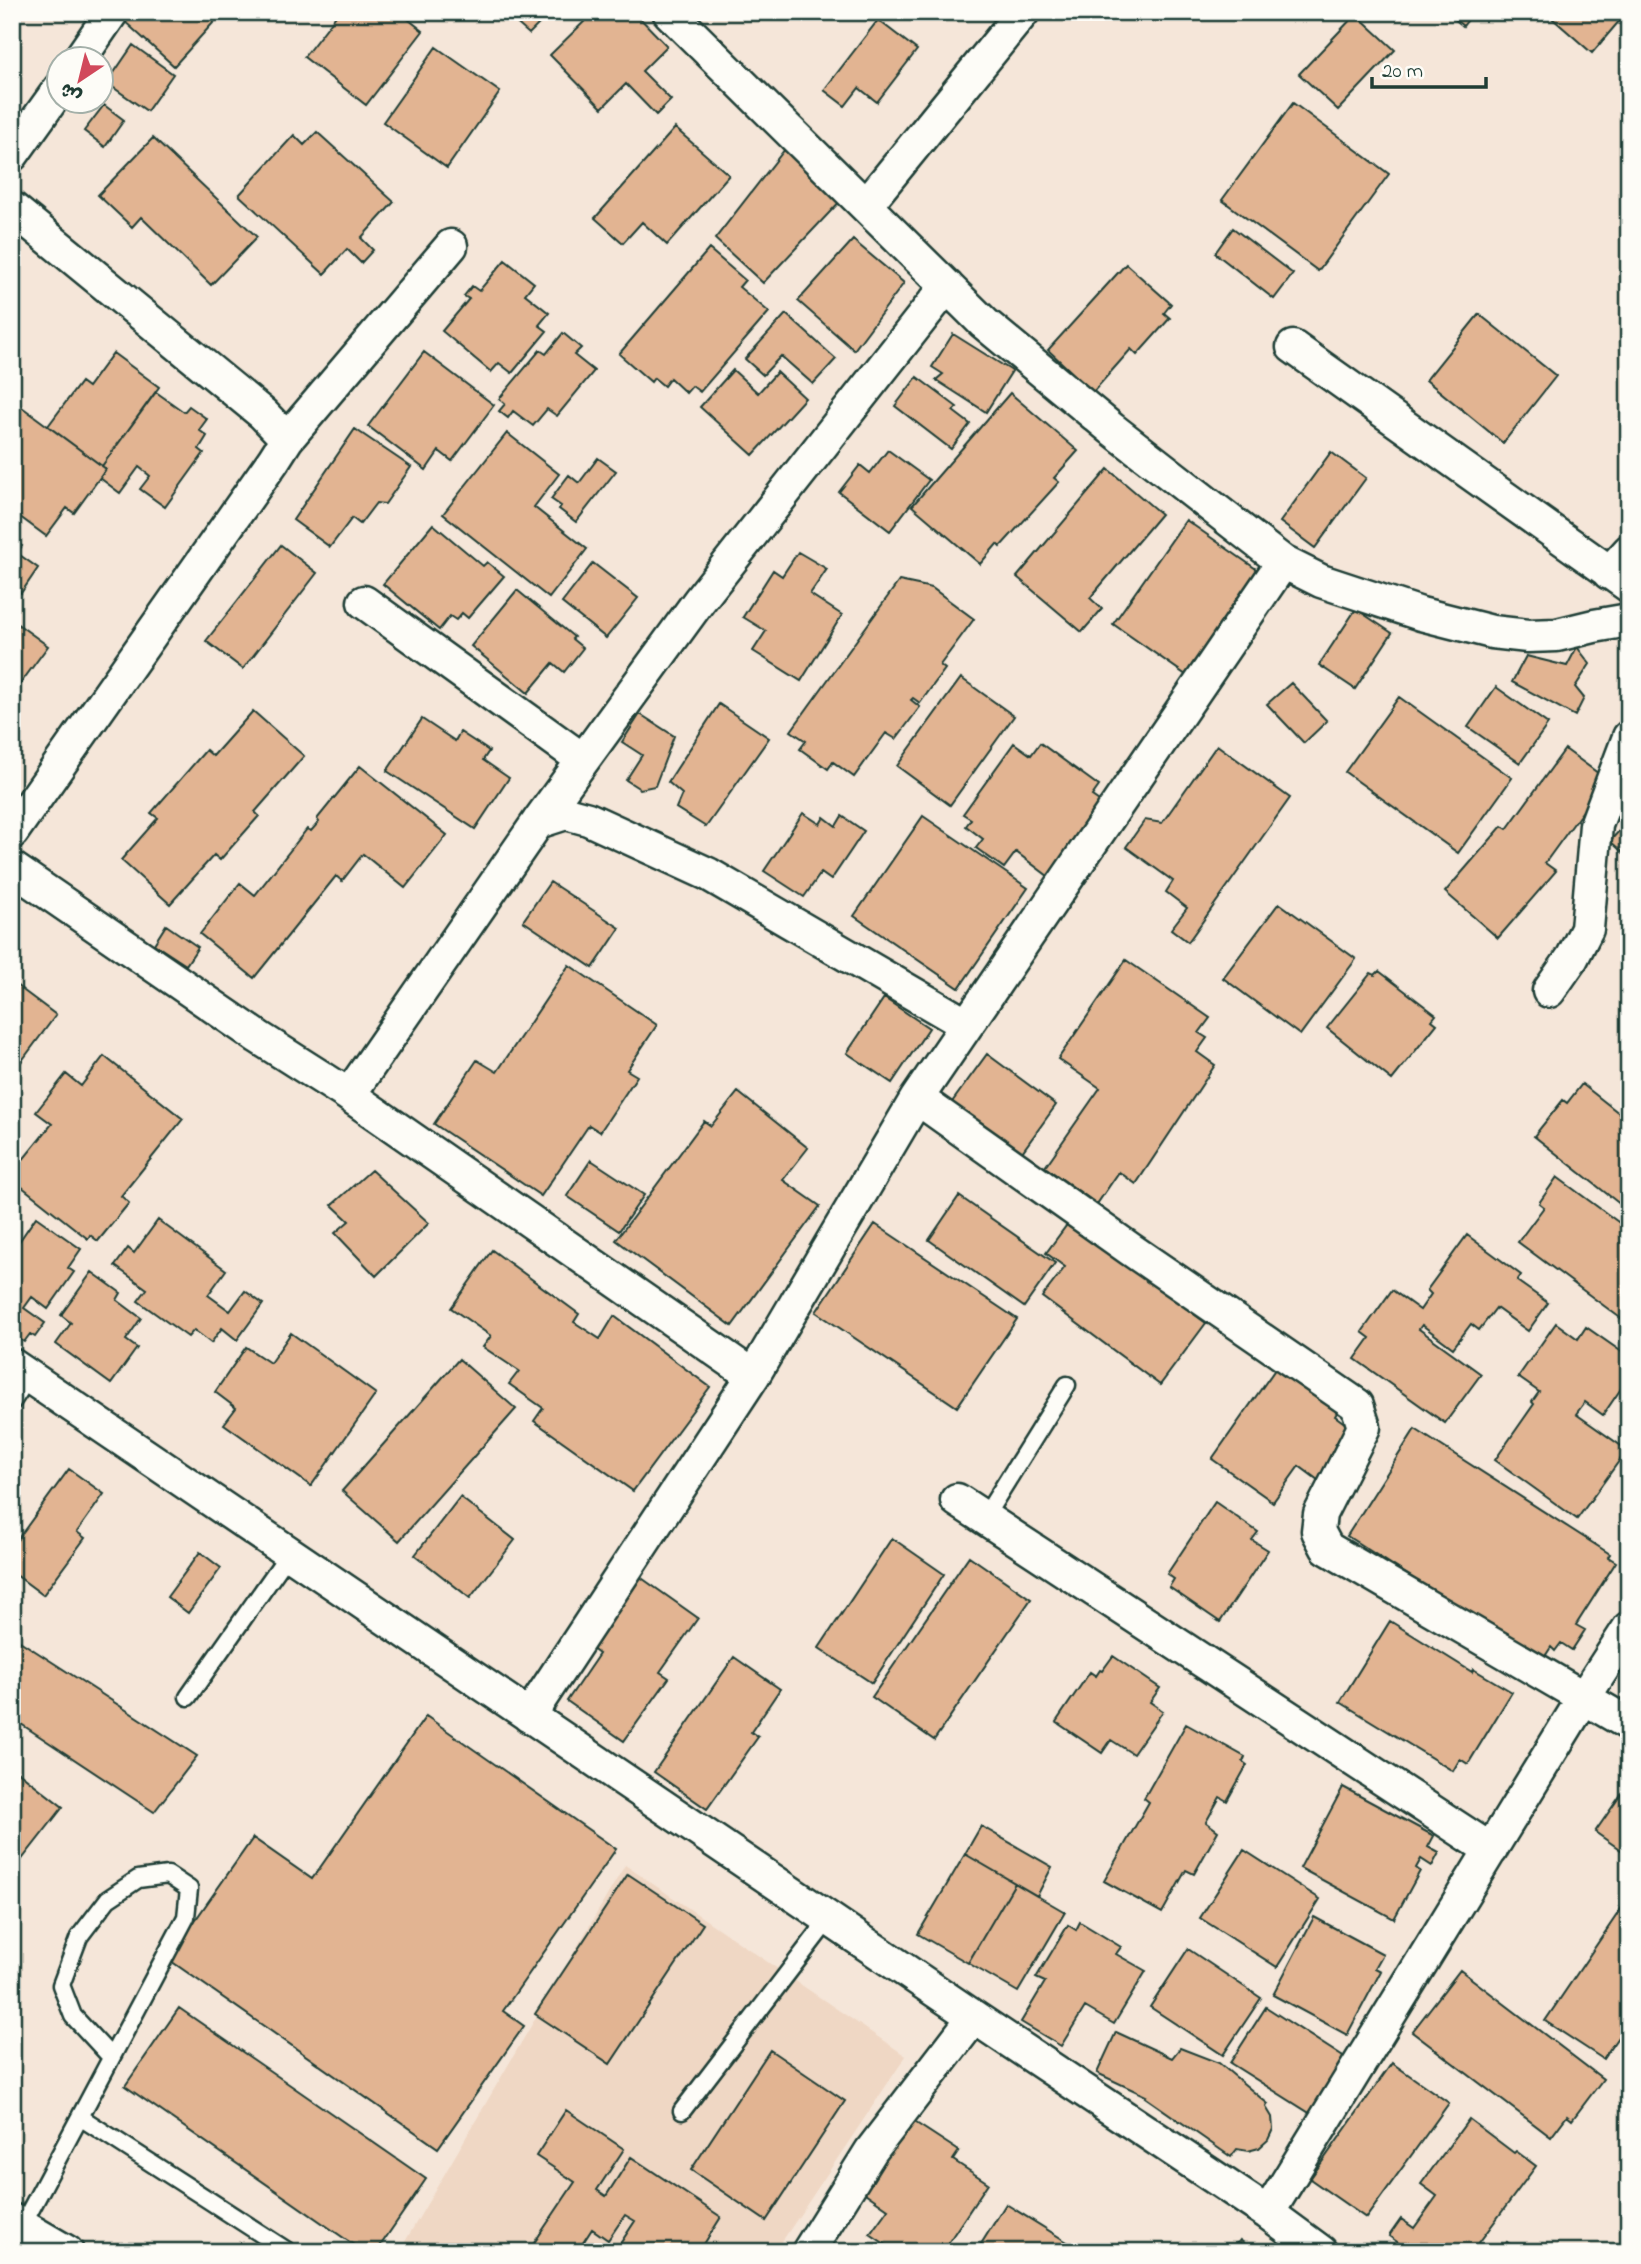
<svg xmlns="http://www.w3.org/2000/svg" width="1641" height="2264" font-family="'Indie Flower','Playpen Sans Arabic',sans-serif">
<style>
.built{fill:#efd7c4}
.building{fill:#e2b492;stroke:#1f3d34;stroke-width:2}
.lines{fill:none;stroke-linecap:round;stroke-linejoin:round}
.service-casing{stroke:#1f3d34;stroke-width:21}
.minor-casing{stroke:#1f3d34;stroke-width:37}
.service{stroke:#fdfcf7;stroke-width:16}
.minor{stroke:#fdfcf7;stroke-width:32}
</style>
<rect width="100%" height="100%" fill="#f5e6d9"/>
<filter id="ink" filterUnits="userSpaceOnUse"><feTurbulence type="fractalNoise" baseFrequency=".0143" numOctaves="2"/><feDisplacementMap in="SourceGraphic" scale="14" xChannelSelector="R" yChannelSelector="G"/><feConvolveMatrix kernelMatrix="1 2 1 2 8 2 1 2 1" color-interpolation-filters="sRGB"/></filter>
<g filter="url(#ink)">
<path class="built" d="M625,1865L906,2056L775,2252H399Z"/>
<path class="building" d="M130,12H223L174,66L123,20Z
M339,12H399L423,31L366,105L304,57Z
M504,12H551L529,34Z
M594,12H634L667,46L642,71L671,100L656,115L626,84L602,108L550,55Z
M1446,12H1474L1463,26Z
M1545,12H1627L1592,53Z
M1356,14L1395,50L1338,110L1299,74Z
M878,20L917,50L877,102L859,88L845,106L824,90Z
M133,45L173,74L147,111L107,83Z
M436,47L500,92L447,168L383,122Z
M1293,103L1389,174L1318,271L1222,200Z
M104,105L124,120L105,147L84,131Z
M675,128L729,175L667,245L642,222L623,243L595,218Z
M317,132L394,202L361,238L373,250L361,263L347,249L324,274L239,195L294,135L304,145Z
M153,138L257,237L211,285L141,217L132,227L98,195Z
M792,140L846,195L763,283L715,239Z
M1233,228L1293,274L1274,299L1215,253Z
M853,240L904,283L854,350L798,301Z
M709,249L745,280L739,287L769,312L700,392L692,386L686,393L670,378L664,386L654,378L651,382L619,354Z
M505,260L534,283L525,294L549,313L539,325L547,331L512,373L499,363L491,372L442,331L469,299L464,296L472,286L479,291Z
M1126,264L1171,304L1164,313L1170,318L1137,355L1131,349L1093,392L1048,350Z
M786,314L836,359L813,384L781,356L763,375L745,359Z
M1479,314L1556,376L1503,443L1426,380Z
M563,333L581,348L574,355L594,371L557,416L547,409L533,426L513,411L508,418L499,411L505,404L499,399L540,350L546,354Z
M953,334L1012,371L986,412L936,380L943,374L932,367Z
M424,352L494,405L452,461L439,451L426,470L368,426Z
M113,353L159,387L102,466L48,426L81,382L88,387Z
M733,370L758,393L777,372L805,398L753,455L700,407Z
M917,377L957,407L953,411L970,424L951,449L895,406Z
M156,392L184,412L189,406L207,419L199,430L207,436L199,449L204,453L165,507L140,489L150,476L139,467L120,493L100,478L106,469L102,466Z
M1010,393L1078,451L1054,478L1059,482L1000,547L997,544L980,564L912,506Z
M15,402L106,469L74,513L67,508L46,536L12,511V407Z
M355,429L411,467L385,504L376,503L360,524L352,518L330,547L293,520Z
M507,433L559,474L534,507L587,549L549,598L443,514Z
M888,450L929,480L890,531L839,492L860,465L870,473Z
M1331,452L1366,478L1315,548L1280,522Z
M598,458L616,471L576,522L559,509L561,506L551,499L569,475L579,483Z
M1108,469L1161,514L1090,598L1102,609L1082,632L1017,577Z
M1186,520L1259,571L1186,675L1113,624Z
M433,524L483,566L487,562L504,576L468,618L462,613L456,620L450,616L439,630L383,584Z
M12,527L19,532L13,540L22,546L17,553L38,568L21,593L12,587Z
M281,545L317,573L243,669L206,641Z
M798,552L827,569L810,594L842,615L801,681L753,651L766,631L743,617L773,570L782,576Z
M593,563L638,598L606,638L562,603Z
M899,581L932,588L974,619L940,665L945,669L920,703L913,698L911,700L920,707L896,739L886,733L854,777L833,762L828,769L800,749L806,741L791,731Z
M517,590L574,637L572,639L583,648L564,672L553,663L528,693L471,646Z
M1356,609L1392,633L1355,689L1319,665Z
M12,620L48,646L12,695Z
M1577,647L1590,664L1575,687L1584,698L1575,716L1512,682L1526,656L1567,666Z
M961,678L1014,716L950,805L897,766Z
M1291,683L1327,721L1304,743L1267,704Z
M1496,687L1548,724L1520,763L1468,727Z
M1399,697L1512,778L1458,853L1345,772Z
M719,704L769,738L706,827L676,808L682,794L668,782Z
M253,711L304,756L255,812L259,816L220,860L214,855L170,904L121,860L158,818L151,813L206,750L213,756Z
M640,714L674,736L655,786L640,789L626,780L642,755L622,742Z
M422,719L455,741L460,732L489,751L483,760L509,778L475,829L387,771Z
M1014,743L1031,755L1040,743L1099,786L1092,796L1102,803L1048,876L1016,852L1004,868L976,848L983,839L966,826L971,819L963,814Z
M1217,745L1290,798L1188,942L1171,929L1187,908L1166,892L1173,881L1126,847L1145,820L1162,823Z
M1565,749L1606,779L1545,863L1556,871L1498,938L1445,892L1502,826L1507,829Z
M360,766L447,835L405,888L363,854L342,881L336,876L254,978L200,934L240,883L255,895L307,829L311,831L319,822L317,819Z
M803,813L820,824L824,817L836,826L842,816L864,831L831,880L821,873L804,897L764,871Z
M923,816L1028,888L959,988L854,916Z
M1629,820V858L1610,841Z
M550,882L620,928L593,968L523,921Z
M1279,903L1356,959L1300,1035L1223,978Z
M166,925L198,947L186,965L154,944Z
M1126,960L1210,1018L1199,1033L1207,1038L1197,1052L1215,1065L1136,1184L1119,1172L1097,1204L1045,1167L1100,1088L1058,1059Z
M569,965L657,1025L627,1070L637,1076L600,1132L589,1125L541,1196L434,1124L477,1060L497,1072Z
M1379,971L1436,1015L1432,1020L1437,1024L1392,1080L1327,1028L1371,973L1375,975Z
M12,982L56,1015L12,1074Z
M884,998L929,1028L892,1083L847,1053Z
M987,1054L1056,1105L1017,1159L947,1109Z
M104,1056L183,1119L121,1196L129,1203L98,1241L90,1235L88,1239L12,1179V1173L52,1124L36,1112L66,1074L81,1086Z
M1582,1084L1629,1121V1206L1626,1209L1534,1136L1563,1100L1567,1103Z
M738,1092L808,1148L783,1180L820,1206L732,1326L616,1240L704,1121L711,1126Z
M591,1160L644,1195L619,1231L567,1196Z
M371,1170L429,1223L376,1276L335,1233L349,1221L332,1205Z
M1557,1177L1629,1230L1622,1242L1629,1247V1313L1623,1320L1518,1242L1544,1207L1539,1203Z
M959,1196L1055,1263L1024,1307L929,1240Z
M36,1217L81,1249L68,1268L74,1272L48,1309L32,1297L24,1308L45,1323L35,1337L30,1334L24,1342L12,1334V1244L16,1246Z
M158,1220L226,1270L208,1295L230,1311L245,1291L263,1304L237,1340L222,1328L211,1343L194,1330L188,1337L138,1301L147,1289L115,1266L128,1248L134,1253Z
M1069,1222L1206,1323L1160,1385L1042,1297L1065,1267L1046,1253Z
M875,1224L1017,1319L957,1407L816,1312Z
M1467,1235L1521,1275L1517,1281L1548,1303L1528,1331L1496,1308L1479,1330L1471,1324L1453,1348L1422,1325L1419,1329L1481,1374L1445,1423L1355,1359L1370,1338L1362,1332L1392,1290L1420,1310L1431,1294L1427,1290Z
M492,1250L579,1314L574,1322L600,1339L614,1316L710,1387L633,1491L534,1421L543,1408L509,1384L519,1371L483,1347L491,1336L451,1308Z
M92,1272L121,1293L117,1300L141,1318L126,1340L137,1348L111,1384L56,1344L71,1323L61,1315Z
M1556,1323L1578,1339L1586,1327L1629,1357V1377L1603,1415L1585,1402L1576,1414L1627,1450L1577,1519L1495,1460L1534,1404L1532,1402L1539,1392L1518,1377Z
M291,1333L376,1394L311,1486L224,1424L236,1408L215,1392L246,1347L270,1363Z
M459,1359L516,1409L399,1541L342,1491Z
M1276,1368L1338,1411L1335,1416L1354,1430L1318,1480L1299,1466L1273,1502L1212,1459Z
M1415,1429L1610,1554L1608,1557L1616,1562L1576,1625L1585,1630L1572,1650L1561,1643L1555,1651L1551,1647L1542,1661L1347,1536Z
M69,1469L104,1494L77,1532L85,1538L43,1595L12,1572V1547Z
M460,1497L515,1540L470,1598L415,1555Z
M1215,1502L1258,1532L1252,1540L1268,1550L1220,1622L1169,1587L1174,1579L1167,1574Z
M892,1538L944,1574L872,1683L819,1648Z
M200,1552L221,1568L188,1613L167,1597Z
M969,1556L1031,1599L934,1740L872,1697Z
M636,1574L698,1618L660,1672L669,1678L624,1741L567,1701L599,1654L587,1645Z
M1390,1621L1472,1672L1473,1669L1512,1692L1468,1764L1460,1759L1453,1771L1340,1702Z
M12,1636L197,1756L154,1812L12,1718Z
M1113,1656L1160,1688L1150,1702L1163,1711L1133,1754L1111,1740L1102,1753L1056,1722L1090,1672L1096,1676L1100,1670L1102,1671Z
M734,1657L780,1689L751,1732L758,1737L707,1809L654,1772Z
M426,1716L616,1849L503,2011L524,2026L438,2148L168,1959L253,1838L312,1879Z
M1186,1724L1245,1757L1243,1762L1247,1765L1227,1801L1220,1797L1206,1822L1218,1831L1194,1874L1186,1870L1162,1913L1104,1881L1149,1802L1144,1798Z
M12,1767L63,1807L12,1872Z
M1629,1783V1865L1624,1862L1628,1855L1595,1832Z
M1343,1787L1434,1836L1428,1847L1439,1853L1432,1866L1421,1859L1416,1868L1420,1871L1394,1919L1300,1868Z
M981,1826L1052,1867L1037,1896L965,1854Z
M1244,1850L1320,1899L1277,1967L1200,1918Z
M965,1854L1015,1883L968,1963L918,1934Z
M628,1874L703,1924L610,2064L535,2014Z
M1015,1883L1065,1912L1018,1992L968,1963Z
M1629,1897V2021L1603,2059L1545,2021Z
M1314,1917L1383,1954L1375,1968L1381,1971L1347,2035L1273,1995Z
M1080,1922L1121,1947L1116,1954L1146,1971L1114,2024L1085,2007L1061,2046L1021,2022L1045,1982L1036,1978L1068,1925L1076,1930Z
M1188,1949L1261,1998L1223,2055L1150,2007Z
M1460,1970L1603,2079L1572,2120L1567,2116L1551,2137L1412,2032Z
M1266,2007L1354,2064L1319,2119L1230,2063Z
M179,2008L426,2179L376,2252H364L125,2086Z
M1116,2032L1172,2058L1180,2048L1219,2063L1268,2104L1266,2107L1272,2117L1273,2129L1268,2140L1259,2148L1248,2151L1237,2149L1231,2157L1145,2097L1146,2096L1097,2073Z
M770,2050L845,2101L766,2221L691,2170Z
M1392,2063L1449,2103L1366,2218L1310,2179Z
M566,2110L624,2149L597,2190L606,2196L631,2157L721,2217L699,2252H626L618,2247L635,2221L625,2215L608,2240L592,2229L577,2252H528L575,2182L536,2156Z
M910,2119L959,2151L953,2160L988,2183L942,2252H897L870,2234L888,2209L862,2191Z
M1469,2119L1514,2153L1516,2151L1536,2166L1472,2252H1411L1389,2236L1401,2219L1414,2228L1437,2196L1421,2184Z
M1006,2204L1080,2250L1079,2252H976Z
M1240,2240L1256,2252H1231Z
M1507,2242L1520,2252H1500Z"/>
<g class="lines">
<g class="service-casing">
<path id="service" d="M12,1402L29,1376
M984,1518L1067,1385
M188,1697L290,1552
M682,2111L829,1919
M80,2117L289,2252
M22,2226L186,1917L189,1889L168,1875L138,1879L108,1899L79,1937L61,1985L73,2016L111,2057"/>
</g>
<g class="minor-casing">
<path id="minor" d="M669,12L984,323L1112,429L1283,562L1321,581L1421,614L1492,632L1528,636L1557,635L1594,626L1629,620
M79,60L112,12
M12,155L60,88
M866,205L1023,12
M12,208L263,414L287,439L273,461L12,832
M1293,347L1629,586
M287,439L451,246
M1609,573L1629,551
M364,602L583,760
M538,822L699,601L947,286
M12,868L258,1037L349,1095L538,822L566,813L588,819L708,874L967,1025
M1549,991L1572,958L1587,929L1596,825L1629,737
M349,1095L753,1376
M917,1098L1130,1249L1357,1405L1364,1427L1320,1514L1318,1531L1327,1548L1629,1724
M12,1365L974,2017L1268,2213L1321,2252
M957,1500L1491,1850
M529,1716L753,1376L917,1098L1283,562
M1268,2213L1583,1699L1629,1628
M12,2220L67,2252
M808,2252L871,2151L974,2017"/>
</g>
<use href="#service" class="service"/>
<use href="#minor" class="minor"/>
</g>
</g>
<rect width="1641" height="2264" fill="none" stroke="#fdfcf7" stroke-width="42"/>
<rect x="21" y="21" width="1599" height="2222" fill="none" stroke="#1f3d34" stroke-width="2.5" filter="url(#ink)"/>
<g transform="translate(80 80) rotate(215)"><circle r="33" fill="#fdfcf7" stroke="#a4b0a9" stroke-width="2"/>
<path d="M0-5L12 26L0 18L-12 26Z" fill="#d1495b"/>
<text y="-10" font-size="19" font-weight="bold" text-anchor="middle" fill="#1f3d34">ش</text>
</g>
<path d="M1372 77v10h114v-10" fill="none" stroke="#1f3d34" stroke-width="3.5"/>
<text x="1382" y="77" font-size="21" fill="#1f3d34" stroke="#fdfcf7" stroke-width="5" paint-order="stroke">20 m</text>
</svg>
